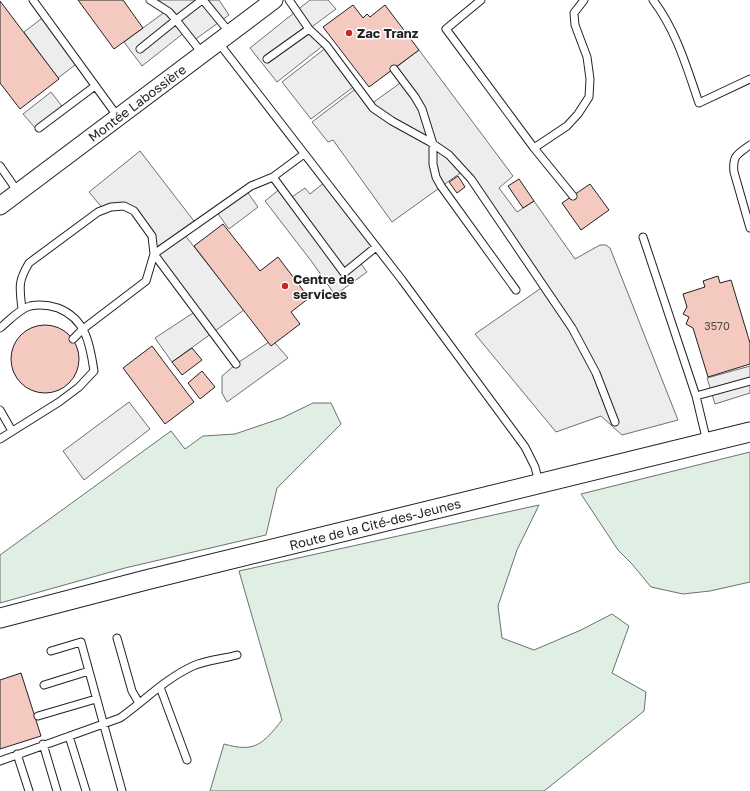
<svg xmlns="http://www.w3.org/2000/svg" width="750" height="791" font-family="'Golos Text',sans-serif">
<style>
.green{fill:#e0efe3;stroke:#6f6f6f}
.parking{fill:#ededed;stroke:#6f6f6f}
.building{fill:#f3c9c0;stroke:#222}
.lines{fill:none;stroke-linecap:round;stroke-linejoin:round}
.service-casing{stroke:#222;stroke-width:9}
.tertiary-casing{stroke:#222;stroke-width:19}
.secondary-casing{stroke:#222;stroke-width:21}
.service{stroke:#fff;stroke-width:7}
.tertiary{stroke:#fff;stroke-width:17}
.secondary{stroke:#fff;stroke-width:19}
.poi-dot{fill:#c62828;stroke:#fff;stroke-width:1.5}
.labels{text-anchor:middle;stroke-width:3;stroke-linejoin:round;paint-order:stroke}
.number-label{font-size:11px;fill:#564c4a}
.poi-label{font-size:13px;font-weight:bold;fill:#222;stroke:#fff;text-anchor:start}
.street-label{font-size:13px;fill:#222;stroke:#fff}
</style>
<rect width="100%" height="100%" fill="#fff"/>
<path class="green" d="M313,403H331L341,424L277,488L266,535L125,568L0,603V555L171,431L185,449L203,436L235,434L282,418Z
M750,452V582L710,591L683,594L651,587L632,564L618,550L581,494Z
M539,505L517,550L498,606L502,638L534,650L581,630L612,614L629,626L612,673L646,692L644,711L544,791H210L224,744C255,753 263,744 282,720L239,571Z"/>
<path class="parking" d="M150,0H219L229,15L193,41L185,32L142,66L124,42L166,11Z
M310,0H328L336,9L309,29L325,44L277,82L250,48Z
M45,16L79,62L58,78L24,32Z
M327,47L356,85L311,119L282,82Z
M419,50L513,176L499,188L517,212L534,201L575,259L600,245H606L610,248L678,420L622,435L601,416L556,432L475,334L544,286L463,171L392,222L333,140L328,142L312,122L358,87L371,104L403,81L394,69Z
M51,92L64,109L37,130L23,114Z
M140,151L197,225L184,234L244,310L172,362L155,338L196,311L154,254L152,236L134,211L124,206L104,210L89,192Z
M325,182L376,247L359,261L367,272L335,295L312,262L265,201L281,188L289,199L305,188L310,194Z
M246,190L258,207L229,229L216,211Z
M269,342L275,343L288,358L227,402L222,393V376L236,364Z
M750,366V393L715,404L707,378Z
M129,402L150,429L84,480L63,451Z"/>
<path class="building" d="M78,0H123L143,28L114,49Z
M0,1L59,79L20,109L0,83Z
M353,5L363,18L367,14L370,17L385,5L419,50L369,87L323,27Z
M458,176L465,187L457,193L449,182Z
M519,179L534,201L523,208L508,186Z
M590,184L609,210L581,230L562,203Z
M223,224L260,271L278,257L309,298L291,312L300,324L271,346L194,246Z
M718,276L720,283L731,280L750,343V364L708,377L693,328L686,324L689,317L683,314L687,307L683,294L705,287L703,281Z
M11 359a34 34 0 1 1 68 0a34 34 0 1 1-68 0Z
M152,346L194,402L165,424L123,368Z
M192,348L202,360L182,375L172,362Z
M202,371L215,387L200,399L188,383Z
M21,673L41,736L0,749V680Z"/>
<g class="lines">
<g class="service-casing">
<path id="service" d="M33,0L118,117
M150,0L169,12L176,20L202,0
M203,0L230,33
M481,0L446,29L534,148L573,196
M653,0C676,30 687,68 699,103L750,79
M309,29L326,45L373,108L392,121L430,142L449,155L471,179L572,328L596,373L615,422
M218,42L402,280L525,447L535,467L539,483
M140,49L176,20L202,53
M267,59L309,29L289,0
M394,69L415,97L422,109L433,144V164L436,177L441,186L516,290
M39,128L95,86
M750,145C738,154 732,155 734,172L750,228
M534,148L567,126L578,114L589,97L590,79L587,57L575,25L574,13L584,0
M304,154L273,177L344,273L376,247
M0,166L18,192
M643,237L696,396
M154,254L251,186L273,177
M154,254L236,364
M22,310C20,288 17,283 29,263L98,212L111,207L124,206L134,211L152,236L154,254L146,281L83,329L73,339
M0,328C9,321 19,309 30,306C39,304 49,305 58,308C86,319 90,344 94,371L79,387L59,402L0,439
M0,410L12,431
M707,442L696,396L750,381
M117,638L132,691L139,703
M51,651L81,642L122,791
M44,685L89,671
M160,687L187,760
M38,716L96,699
M69,736L86,791
M43,744L57,791
M17,754L29,791
M0,761L120,718C144,701 165,679 193,666C206,660 223,659 237,655"/>
</g>
<g class="tertiary-casing">
<path id="tertiary" d="M0,206L274,0"/>
</g>
<g class="secondary-casing">
<path id="secondary" d="M0,618L146,580L750,432"/>
</g>
<use href="#service" class="service"/>
<use href="#tertiary" class="tertiary"/>
<use href="#secondary" class="secondary"/>
</g>
<g class="poi-dot">
<circle cx="349" cy="33" r="4"/>
<circle cx="285" cy="286" r="4"/>
</g>
<g class="labels">
<g class="number-label">
<text x="717" y="330">3570</text>
</g>
<g class="poi-label">
<text x="357" y="38">Zac Tranz</text>
<text x="293" y="284">Centre de<tspan x="293" dy="15">services</tspan></text>
</g>
<g class="street-label">
<text transform="translate(137 103) rotate(-37)" y="5">Montée Labossière</text>
<text transform="translate(375 524) rotate(-14)" y="5">Route de la Cité-des-Jeunes</text>
</g>
</g>
</svg>
